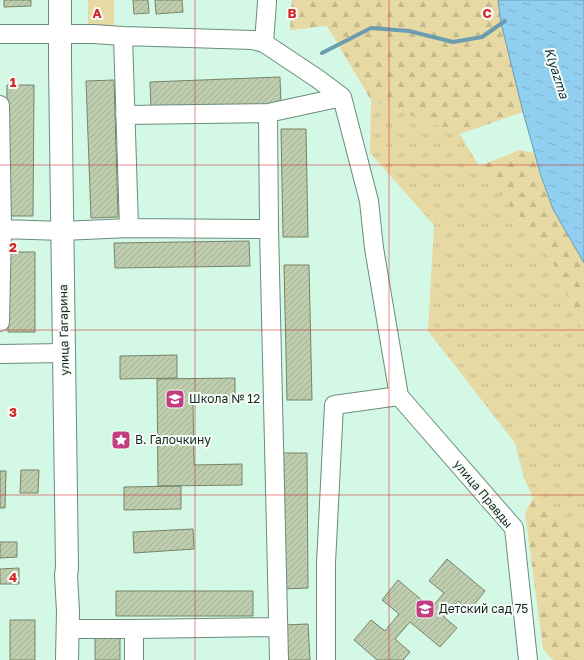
<svg xmlns="http://www.w3.org/2000/svg" width="584" height="660" font-family="'Golos Text',sans-serif">
<style>
.grass{fill:url(#grass-tufts)}
.forest{fill:url(#forest-firs)}
.park{fill:#e7d9a3}
.water{fill:url(#water-ripples);stroke:#6c9cb0}
.lines{fill:none;stroke-linecap:round;stroke-linejoin:round}
.stream{stroke:#6c9cb0;stroke-width:4}
.building{fill:url(#building-hatch);stroke:#768467}
.minor-casing{stroke:#6a8c7b;stroke-width:20}
.major-casing{stroke:#6a8c7b;stroke-width:24}
.minor{stroke:#fff;stroke-width:18}
.major{stroke:#fff;stroke-width:22}
.grid{fill:none;stroke:#d62828;stroke-width:1;stroke-opacity:0.55}
.labels{text-anchor:middle;stroke-width:4;stroke-linejoin:round;paint-order:stroke}
.street-label{font-size:12px;fill:#17251e;stroke:#f6fdf9}
.poi-label{font-size:12px;fill:#17251e;stroke:#f6fdf9;text-anchor:start}
.water-label{font-size:13px;font-style:italic;fill:#143240;stroke:#f6fdf9}
.grid-label{font-size:13px;text-anchor:middle;font-weight:bold;fill:#d62828;stroke:#f6fdf9;stroke-width:4;stroke-linejoin:round;paint-order:stroke}
</style>
<defs>
<pattern id="grass-tufts" width="24" height="20" patternUnits="userSpaceOnUse"><rect width="24" height="20" fill="#e7d9a3"/><path d="M3 7l-1-3M5 7V3M7 7l1-3M15 17l-1-3M17 17v-4M19 17l1-3" fill="none" stroke="#c5ba8c"/></pattern>
<pattern id="forest-firs" width="22" height="20" patternUnits="userSpaceOnUse"><rect width="22" height="20" fill="#e7d9a3"/><path d="M5 1l3.5 6h-7zM16 11l3.5 6h-7z" fill="#c5ba8c"/></pattern>
<pattern id="water-ripples" width="26" height="14" patternUnits="userSpaceOnUse"><rect width="26" height="14" fill="#90cfef"/><path d="M2 4q2-2 4 0t4 0M15 11q2-2 4 0t4 0" fill="none" stroke="#7bb2cc"/></pattern>
<pattern id="building-hatch" width="6" height="6" patternUnits="userSpaceOnUse"><rect width="6" height="6" fill="#bdcdae"/><path d="M-1 1l2-2M0 6l6-6M5 7l2-2" fill="none" stroke="#a2b095"/></pattern>
</defs>
<rect width="100%" height="100%" fill="#d3f8e5"/>
<path class="grass" d="M371,100L460,134L479,166L552,261L584,332V531H574L533,498L524,478L515,443L428,331L434,225L370,153Z"/>
<path class="forest" d="M292,0H498L501,23L523,112L460,134L371,100L327,26L290,30Z
M520,150L534,153L541,176L553,209L584,263V332L552,261L479,166Z
M533,498L574,531H584V660H553L543,649L525,513Z"/>
<path class="park" d="M88,0H114V26H88Z"/>
<path class="water" d="M498,0H584V263L553,209L541,176L523,112L501,23Z"/>
<g class="lines">
<path class="stream" d="M322,53L371,28L409,31L453,42L482,37L505,21"/>
</g>
<path class="building" d="M4,0H31V6L4,7Z
M133,0H148L149,13L134,14Z
M155,0H182L183,12L156,14Z
M280,77L281,104L151,109L150,82Z
M114,80L118,217L91,218L86,81Z
M7,85H34L33,216H6Z
M281,129H306L308,237H283Z
M249,241L250,266L115,268L114,243Z
M8,252H35V332H8Z
M284,265H309L312,400H287Z
M177,355V378L120,379V356Z
M235,378V403H193L194,465L242,464V485L158,486L157,379Z
M282,453H307L308,588L283,589Z
M21,470H39L38,493H20Z
M0,471H6L5,508H0Z
M181,486V509L124,510V487Z
M193,529L194,549L134,553L133,532Z
M0,542H17V557L0,558Z
M447,559L485,591L469,611L458,601L444,617L457,628L440,647L410,622L395,639L410,652L403,660H377L354,640L371,620L385,631L399,614L382,600L398,580L431,608L444,593L429,581Z
M19,568V584H0V569Z
M116,591H253V616H116Z
M10,620H35V660H10Z
M308,624L310,660H284L283,625Z
M95,636H120V660H95Z"/>
<g class="lines">
<g class="minor-casing">
<path id="minor" d="M0,34H94L123,36L253,40L264,43L318,79L342,97L369,201L374,248L399,396L334,405L326,563V660
M264,43L267,2V0
M0,105L2,229L0,322
M125,115L268,113
M129,228L269,229L279,660
M2,229L62,231L129,228L123,36
M269,229L268,113L342,97
M0,354L64,353
M399,396L514,528L528,660
M68,629H134V660
M134,629L278,627"/>
</g>
<g class="major-casing">
<path id="major" d="M60,0V65L67,568L66,575L68,611L67,660"/>
</g>
<use href="#minor" class="minor"/>
<use href="#major" class="major"/>
</g>
<path class="grid" d="M195,0V660M389,0V660M0,165H584M0,330H584M0,495H584"/>
<defs>
<g id="school-square" transform="scale(1)"><rect x="-9" y="-9" width="18" height="18" rx="4" fill="#c33e80" stroke="#f6fdf9"/><path d="M0-5L7-2L0 1L-7-2ZM-4 1L0 2.5L4 1V4Q0 6-4 4Z" fill="#fff"/></g>
<g id="sight-square" transform="scale(1)"><rect x="-9" y="-9" width="18" height="18" rx="4" fill="#c33e80" stroke="#f6fdf9"/><path d="M0-6L1.8-2.2L6-1.7L2.9 1.2L3.7 5.4L0 3.3L-3.7 5.4L-2.9 1.2L-6-1.7L-1.8-2.2Z" fill="#fff"/></g>
</defs>
<g fill-rule="evenodd">
<use href="#school-square" x="175" y="399"/>
<use href="#sight-square" x="121" y="440"/>
<use href="#school-square" x="425" y="609"/>
</g>
<g class="labels">
<g class="street-label">
<text transform="translate(64 330) rotate(-91)" y="4">улица Гагарина</text>
<text transform="translate(483 494) rotate(50)" y="4">улица Правды</text>
</g>
<g class="poi-label">
<text x="189" y="403">Школа № 12</text>
<text x="135" y="444">В. Галочкину</text>
<text x="439" y="613">Детский сад 75</text>
</g>
<g class="water-label">
<text transform="translate(557 73) rotate(72)" y="5">Klyazma</text>
</g>
</g>
<g class="grid-label">
<text x="97" y="18">A</text>
<text x="292" y="18">B</text>
<text x="487" y="18">C</text>
<text x="13" y="87">1</text>
<text x="13" y="252">2</text>
<text x="13" y="417">3</text>
<text x="13" y="582">4</text>
</g>
</svg>
